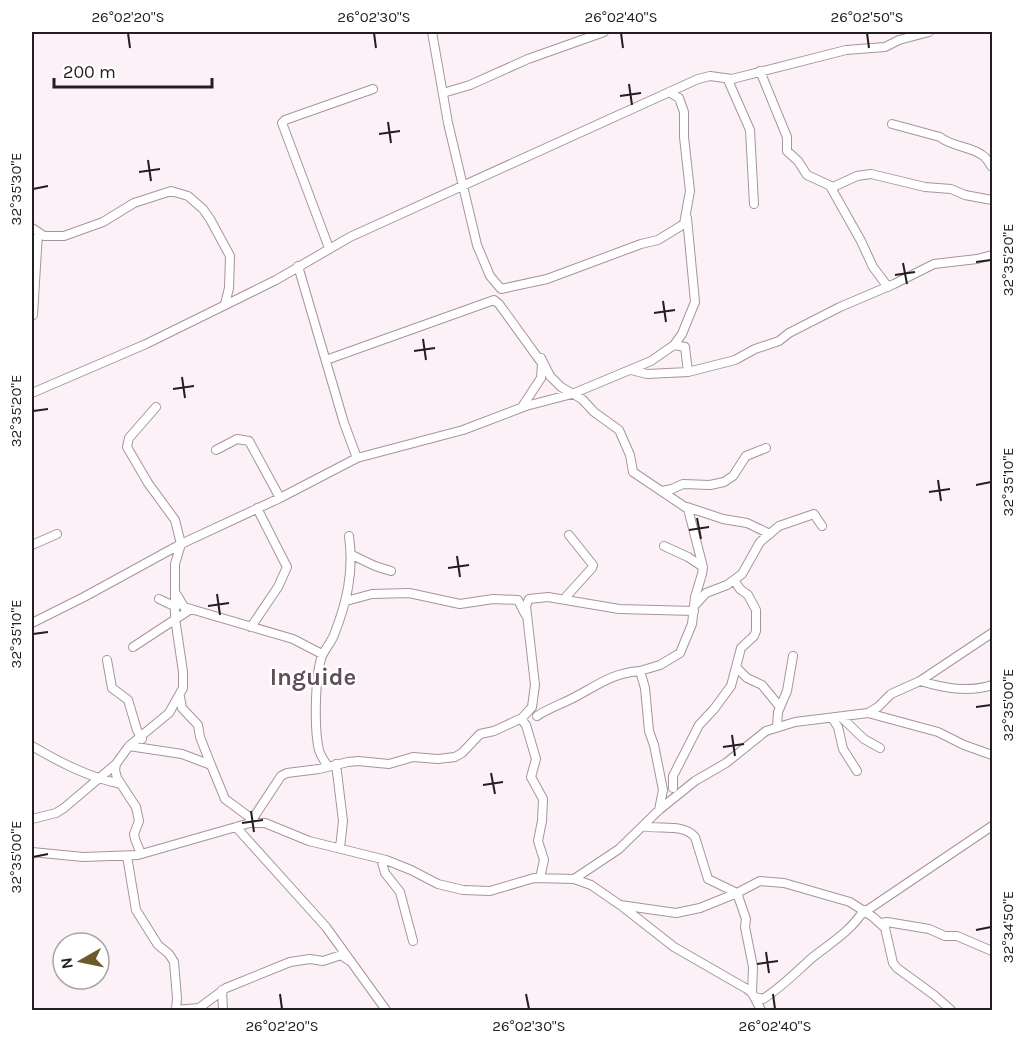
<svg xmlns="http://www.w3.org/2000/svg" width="1024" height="1042" font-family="Karla,sans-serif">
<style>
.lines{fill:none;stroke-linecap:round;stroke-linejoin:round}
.minor-casing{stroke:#a6949e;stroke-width:10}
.minor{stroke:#fff;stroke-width:8}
.ticks{fill:none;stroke:#241d21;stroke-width:2}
.labels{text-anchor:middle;stroke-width:4.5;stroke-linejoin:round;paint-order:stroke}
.neighbourhood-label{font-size:24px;font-weight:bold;fill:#5f4f59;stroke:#fff}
.neatline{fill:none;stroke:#241d21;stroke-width:2}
.ticks-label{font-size:15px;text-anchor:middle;fill:#241d21}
</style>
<rect width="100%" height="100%" fill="#fdf1f8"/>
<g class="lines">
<g class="minor-casing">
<path id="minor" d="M432,32L448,123L477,245L490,276L501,289L547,279L641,244L658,240L684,224L690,191L684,137V112L679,98L669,92
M760,71L787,137V151L798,161L807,175L833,187L857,176L871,174L925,187L951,189L965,195L992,200
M728,80L750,130L754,204
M443,93L470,85L528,59L604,32
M892,124L940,137C952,147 970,146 982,155C987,158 989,163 992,167
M830,186L861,241L873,267L888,287
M32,228L44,236H64L103,222L134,203L171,191L188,196L203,209L210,219L230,256L229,288L225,304
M329,248L282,123L285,120L373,89
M33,315L38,233
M674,345L682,334L695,302L687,218
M541,358L550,376L561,387L582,399L594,412L619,430L630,455L633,472L688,509L703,567L702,574L695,597L692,624L680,653L660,665L640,671
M326,360L494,300L499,304L541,362
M631,370L647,374L688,372
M32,393L146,344L276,280L350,237L698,79L710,76L732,79L846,50L885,47L899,40L929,32
M522,407L541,378L542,364
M216,450L237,439L249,441L280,498
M357,458L463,430L526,406L572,394L651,361L674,345L685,347L688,372L735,360L755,349L779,341L789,333L840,307L894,284L934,264L977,259L992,255
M662,491L672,489L683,484L710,485L724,482L733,476L746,456L766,448
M687,507L723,519L747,523L770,534
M32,545L57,534
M664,546L688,557L703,567
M352,555L375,566L391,571
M177,595L184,607L293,639L322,654
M159,599L176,607
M564,599L592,568L593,565L569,535
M346,601L372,594L409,593L460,604L493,599L518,600L525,614
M694,606L706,593L727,585L742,574L760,542L779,526L814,514L822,526
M32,623L84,597L181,544L280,498L357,458L344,423L298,266
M251,627L278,587L287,567L257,508
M133,647L191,609
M107,660L112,688L128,700L137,730L142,739
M736,667L747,678L762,685L780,707
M920,681L992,633
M180,697L182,708L198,725L200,737L211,765
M868,713L938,732L964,745L992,755
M537,716C549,708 562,704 575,697C598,685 612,673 640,671L645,688L649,731L654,745L663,790L659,810
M841,717L864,739L880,748
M832,718L838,727L843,749L857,771
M521,719L526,725L536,759L531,777L543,799L542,821L538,841L544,860L540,878
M777,727L778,712L787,691L793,656
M32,746C61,763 88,777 121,784
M129,746L182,754L211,765L225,799L252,819
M336,764L343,821L340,848
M328,766C324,761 321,757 319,750C314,730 315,679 321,659C323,651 331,643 334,635C347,602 354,571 349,536
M673,788V776L699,725L714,709L731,686L741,648L754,636L756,631V610L748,595L740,589L734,580
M32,819L56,813L64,808L116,764
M250,823L281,776L287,773L319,769L348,762L358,761L389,764L413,757L438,759L455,757L462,753L480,734L494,731L522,718L532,707L535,685L526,606L529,599L548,597L619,609L694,611
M643,826C659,830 683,823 695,837L708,879L737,893L746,919L745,927L753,967L752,993
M236,827L326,927L386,1010
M32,852L83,857L138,855L250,823H265L309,841L386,860L411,870L438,884L463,890L490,891L534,878L574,879L619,849L659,810L695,781L726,763L766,731L795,722L868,713L878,707L891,694L920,681C944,688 968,693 992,685
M141,854L135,839L134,834L139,821L136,807L117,778L115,770L116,764L129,746L169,713L183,688V672L175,618V564L181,544L175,520L148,483L127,447L129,438L156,407
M127,856L136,910L158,945L169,954L174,962L177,998L176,1010
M381,859L385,873L400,892L413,941
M574,879L591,885L620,905L676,913L700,908L737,893L760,881L784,883L850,902L873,917L885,928L893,963L897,968L934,995L951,1010
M623,907L674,947L747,989L752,993L761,1010
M866,911L992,826
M881,923L887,922L929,929L945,936H957L992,951
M222,990L223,1010
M755,997L763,999C782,987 796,972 813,957C832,942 851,931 864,910
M175,1010L199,1008L226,988L290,962L310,959L323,961L341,955L348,960"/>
</g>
<use href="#minor" class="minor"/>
</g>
<path class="ticks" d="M128,33L130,48M374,33L376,48M621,33L623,48M867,33L869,48M629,84L632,105M620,96L641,93M388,122L391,143M379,134L400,131M148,160L151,181M139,172L160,169M33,189L48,186M976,262L991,260M903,263L907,284M895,275L915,272M663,301L666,322M654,313L675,310M423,339L426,360M414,351L435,348M182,377L185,398M173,389L194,386M33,411L48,409M938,480L941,501M976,485L991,482M929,492L950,489M697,518L701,539M689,530L709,527M457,556L460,577M448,568L469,565M217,594L220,615M208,606L229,603M33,634L48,632M976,707L991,705M732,735L735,756M723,747L744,744M491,773L495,794M483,785L503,782M251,811L254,832M242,823L263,820M33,857L48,854M976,930L991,927M766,952L769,973M757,964L778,961M280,994L282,1009M526,994L529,1009M773,994L775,1009"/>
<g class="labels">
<g class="neighbourhood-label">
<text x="313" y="685">Inguide</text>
</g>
</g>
<rect width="1024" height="1042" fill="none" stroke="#ffffff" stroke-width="66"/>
<g transform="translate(81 961) rotate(261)"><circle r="28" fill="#ffffff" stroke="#a7a5a6" stroke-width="1.5"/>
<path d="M0-4.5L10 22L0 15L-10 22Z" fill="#6c5a28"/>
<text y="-9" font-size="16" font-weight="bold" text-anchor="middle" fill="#241d21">N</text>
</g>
<path d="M54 78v9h158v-9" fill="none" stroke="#241d21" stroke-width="3"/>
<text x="63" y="78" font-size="18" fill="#241d21" stroke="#ffffff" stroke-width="4.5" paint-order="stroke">200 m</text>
<rect x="33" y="33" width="958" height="976" class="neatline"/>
<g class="ticks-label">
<text x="128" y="22">26°02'20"S</text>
<text x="374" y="22">26°02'30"S</text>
<text x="621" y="22">26°02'40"S</text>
<text x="867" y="22">26°02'50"S</text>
<text transform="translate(16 189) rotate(-90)" y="5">32°35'30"E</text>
<text transform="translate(1008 260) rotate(-90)" y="5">32°35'20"E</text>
<text transform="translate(16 411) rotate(-90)" y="5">32°35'20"E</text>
<text transform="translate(1008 482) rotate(-90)" y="5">32°35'10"E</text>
<text transform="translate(16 634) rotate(-90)" y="5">32°35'10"E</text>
<text transform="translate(1008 705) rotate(-90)" y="5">32°35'00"E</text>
<text transform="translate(16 857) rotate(-90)" y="5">32°35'00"E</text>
<text transform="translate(1008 927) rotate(-90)" y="5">32°34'50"E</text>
<text x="282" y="1031">26°02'20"S</text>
<text x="529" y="1031">26°02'30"S</text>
<text x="775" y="1031">26°02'40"S</text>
</g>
</svg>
